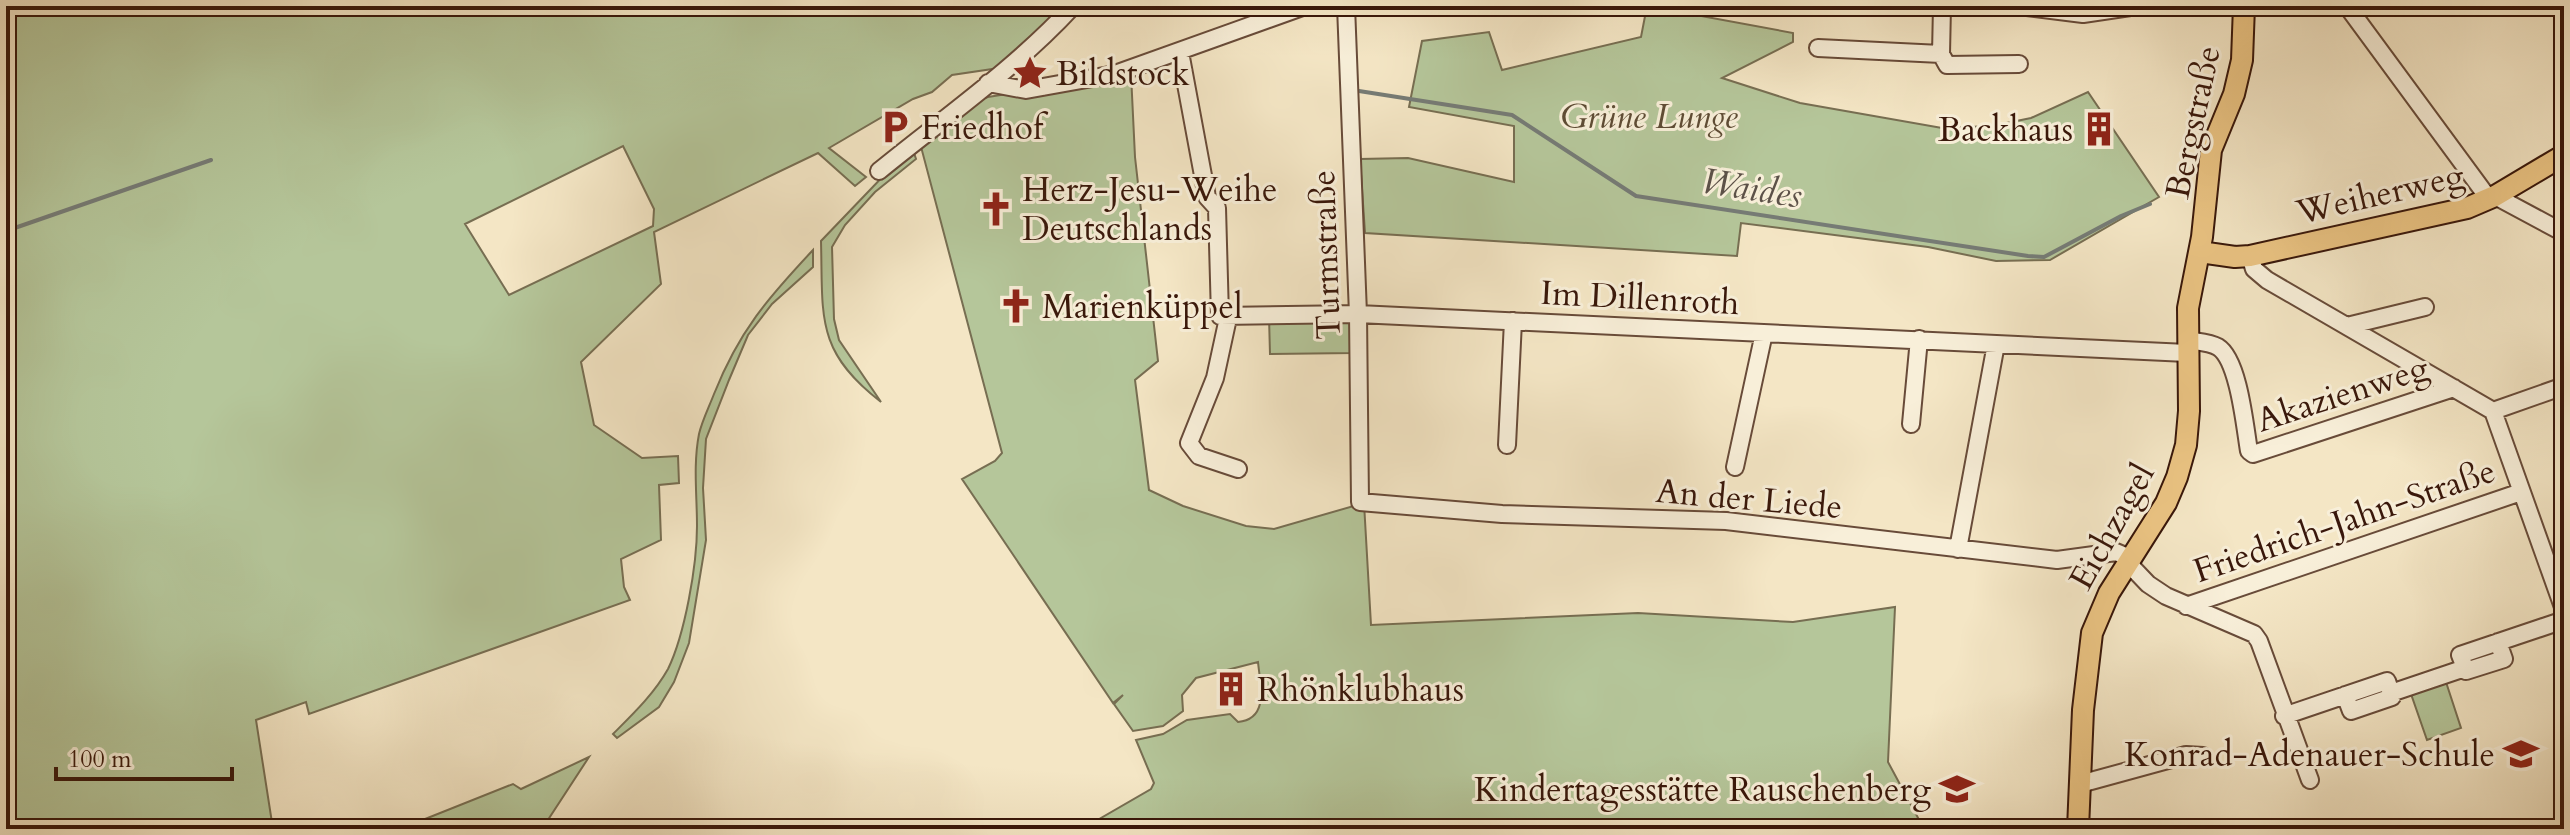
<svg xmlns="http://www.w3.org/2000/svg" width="2570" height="835" font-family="Cardo,serif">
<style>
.green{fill:#b5c69a;stroke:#776e52;stroke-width:2;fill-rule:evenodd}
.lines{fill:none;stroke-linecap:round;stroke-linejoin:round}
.stream{stroke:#767b75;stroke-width:4}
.minor-casing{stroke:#684b39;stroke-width:20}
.major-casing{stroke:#39170a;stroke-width:24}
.minor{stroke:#f8efd9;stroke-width:16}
.major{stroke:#eac382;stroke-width:20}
.labels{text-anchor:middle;stroke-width:6;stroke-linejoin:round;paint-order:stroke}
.poi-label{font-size:34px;fill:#39170a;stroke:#f8efd9;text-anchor:start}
.park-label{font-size:34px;font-style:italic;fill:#5e4c35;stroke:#f8efd9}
.street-label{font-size:34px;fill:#39170a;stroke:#f8efd9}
.water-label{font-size:36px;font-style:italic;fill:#5c5148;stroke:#f8efd9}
</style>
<rect width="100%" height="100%" fill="#f4e6c5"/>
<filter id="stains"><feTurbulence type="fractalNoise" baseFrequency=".0025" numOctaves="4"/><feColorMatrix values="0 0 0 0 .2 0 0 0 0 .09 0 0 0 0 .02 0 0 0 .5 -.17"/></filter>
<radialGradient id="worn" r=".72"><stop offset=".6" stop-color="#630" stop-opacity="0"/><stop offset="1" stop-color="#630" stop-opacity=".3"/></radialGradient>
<path class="green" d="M6,6H1068L999,68L952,75L932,92L913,99L829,148L866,177L855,186L818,153L654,232L661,284L581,362L594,425L642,458L678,456L679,483L659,485L661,540L621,559L624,587L630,600L309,714L306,702L256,720L273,829H6ZM623,146L654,209L653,226L509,295L465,224Z
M1647,6L1793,33V42L1722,78L1800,103L1942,128L1992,126L2031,118L2088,92L2159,197L2050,260L1996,261L1928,247L1741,223L1737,256L1365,233L1360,159L1408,158L1514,182V126L1409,107L1422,41L1489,32L1502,70L1641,37Z
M1131,74L1135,157L1158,361L1135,380L1149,490L1183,506L1246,526L1274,529L1364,503L1371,625L1638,613L1793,622L1895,607L1888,762L1924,829H1082L1151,789L1154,783L1136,740L1163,734L1187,720L1230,714L1238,722C1270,719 1260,684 1258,662L1196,678L1182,695L1183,711L1163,726L1133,731L1114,704L1123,695L1113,703L962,479L995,461L1002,453L920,143L971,103L988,97Z
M913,150L916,159L875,192L845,225L832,247L834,319L839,340L881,402C815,351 823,317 821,241L890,169Z
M813,250V267L772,304L748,335L729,380L706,439L703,488L706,540L689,643L674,682L659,707L617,738L613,734C633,714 654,694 668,669C685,634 697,565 697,526C697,495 693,465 699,434C702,421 709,407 714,394C739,331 768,298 813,250Z
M1352,316L1353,353L1270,354L1269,317Z
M2445,679L2461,728L2427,740L2410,691Z
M589,757L542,829H400L513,784L521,789Z"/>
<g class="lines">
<path class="stream" d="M1359,91L1512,115L1636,196L2028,256L2044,257L2121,216L2150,204
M6,231L211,160"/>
<g class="minor-casing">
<path id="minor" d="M1346,6L1358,314L1360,502L1502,514L1726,521L2057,560L2116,552L2130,558
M1942,6L1941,54L1947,65L2019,64
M2019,6L2083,14L2137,6
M2347,6L2489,199
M1818,48L1941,54
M1180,52L1207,197L1217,208L1220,316L1358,314L2187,353
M988,83L1026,90L1115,74L1305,6
M879,171C944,118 1016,68 1073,6
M2495,196L2564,233
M2250,256L2254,269L2267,280L2493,411L2564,610
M1228,318L1215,378L1189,443L1199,456L1238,469
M2347,326L2425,307
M2187,340C2197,342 2209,342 2218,347C2239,360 2245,428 2249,451L2253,454L2454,388
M2493,411L2564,386
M1911,424L1919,339
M1507,445L1513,321
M1735,467L1764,333
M1958,549L1996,344
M2128,563L2148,584L2166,596L2254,634L2259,641L2310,780
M2186,606L2521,492
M2465,668L2466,671L2504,659L2498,642
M2345,695L2351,711L2392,697L2391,693
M2284,716L2387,681L2391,693L2465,668L2460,655L2564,620
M2080,784L2186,755L2203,756"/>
</g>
<g class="major-casing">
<path id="major" d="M2200,252L2235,257L2250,256L2467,208L2495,196L2564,155
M2078,829L2083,710L2092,633L2109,593L2166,503L2177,477L2186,445L2189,411L2188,308L2202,237L2211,150L2234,94L2242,60L2244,6"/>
</g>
<use href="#minor" class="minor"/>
<use href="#major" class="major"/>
</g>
<defs>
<g id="sight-bare" transform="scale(2.76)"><path d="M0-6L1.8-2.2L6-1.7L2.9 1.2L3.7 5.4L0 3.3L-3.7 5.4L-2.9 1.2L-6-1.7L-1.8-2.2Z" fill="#8f2418" stroke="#f8efd9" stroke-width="2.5" paint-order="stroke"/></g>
<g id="parking-bare" transform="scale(2.76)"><path d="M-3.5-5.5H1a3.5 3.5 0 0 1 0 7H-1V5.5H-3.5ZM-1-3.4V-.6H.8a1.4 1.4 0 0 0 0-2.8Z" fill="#8f2418" stroke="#f8efd9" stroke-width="2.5" paint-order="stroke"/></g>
<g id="building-bare" transform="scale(2.76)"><path d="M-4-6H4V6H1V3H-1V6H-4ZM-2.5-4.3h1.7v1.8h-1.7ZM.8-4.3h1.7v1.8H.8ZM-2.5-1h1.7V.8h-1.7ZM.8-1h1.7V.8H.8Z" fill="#8f2418" stroke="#f8efd9" stroke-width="2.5" paint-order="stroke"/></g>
<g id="church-bare" transform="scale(2.76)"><path d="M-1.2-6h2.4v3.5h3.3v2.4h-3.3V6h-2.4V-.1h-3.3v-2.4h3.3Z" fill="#8f2418" stroke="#f8efd9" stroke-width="2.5" paint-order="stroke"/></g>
<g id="school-bare" transform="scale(2.76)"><path d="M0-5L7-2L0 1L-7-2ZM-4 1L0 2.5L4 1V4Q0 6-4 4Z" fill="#8f2418" stroke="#f8efd9" stroke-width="2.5" paint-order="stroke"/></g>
</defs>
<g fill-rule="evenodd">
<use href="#sight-bare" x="1030" y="73"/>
<use href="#parking-bare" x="895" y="127"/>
<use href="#building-bare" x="2099" y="129"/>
<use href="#church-bare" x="996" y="209"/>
<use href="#church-bare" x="1016" y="306"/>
<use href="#building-bare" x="1231" y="689"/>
<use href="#school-bare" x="2521" y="754"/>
<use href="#school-bare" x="1957" y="789"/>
</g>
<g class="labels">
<g class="poi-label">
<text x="1056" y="85">Bildstock</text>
<text x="921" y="139">Friedhof</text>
<text x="2073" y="141" text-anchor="end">Backhaus</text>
<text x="1022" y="201">Herz-Jesu-Weihe<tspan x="1022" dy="39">Deutschlands</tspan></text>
<text x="1042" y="318">Marienküppel</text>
<text x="1257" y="701">Rhönklubhaus</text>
<text x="2495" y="766" text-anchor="end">Konrad-Adenauer-Schule</text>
<text x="1931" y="801" text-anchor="end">Kindertagesstätte Rauschenberg</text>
</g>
<g class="park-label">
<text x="1649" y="128">Grüne Lunge</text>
</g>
<g class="street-label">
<text transform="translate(2192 122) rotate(-78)" y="12">Bergstraße</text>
<text transform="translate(2380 193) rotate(-13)" y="12">Weiherweg</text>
<text transform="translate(1325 255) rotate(-92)" y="12">Turmstraße</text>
<text transform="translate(1640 297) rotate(3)" y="12">Im Dillenroth</text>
<text transform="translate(2342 393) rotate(-18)" y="12">Akazienweg</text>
<text transform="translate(1749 498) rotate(5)" y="12">An der Liede</text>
<text transform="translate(2344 520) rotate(-19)" y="12">Friedrich-Jahn-Straße</text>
<text transform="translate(2111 526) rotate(-61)" y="12">Eichzagel</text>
</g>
<g class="water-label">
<text transform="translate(1752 187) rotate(9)" y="13">Waides</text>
</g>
</g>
<rect width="2570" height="835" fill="none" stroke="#f4e6c5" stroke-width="32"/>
<rect x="8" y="8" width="2554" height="819" fill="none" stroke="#39170a" stroke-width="4"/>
<rect x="16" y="16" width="2538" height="803" fill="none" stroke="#39170a" stroke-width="2"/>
<path d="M56 767v12h176v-12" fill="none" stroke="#39170a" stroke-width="4"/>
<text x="68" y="767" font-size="24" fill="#39170a" stroke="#f8efd9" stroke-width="6" paint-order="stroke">100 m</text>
<rect width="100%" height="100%" filter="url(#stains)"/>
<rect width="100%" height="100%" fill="url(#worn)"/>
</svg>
